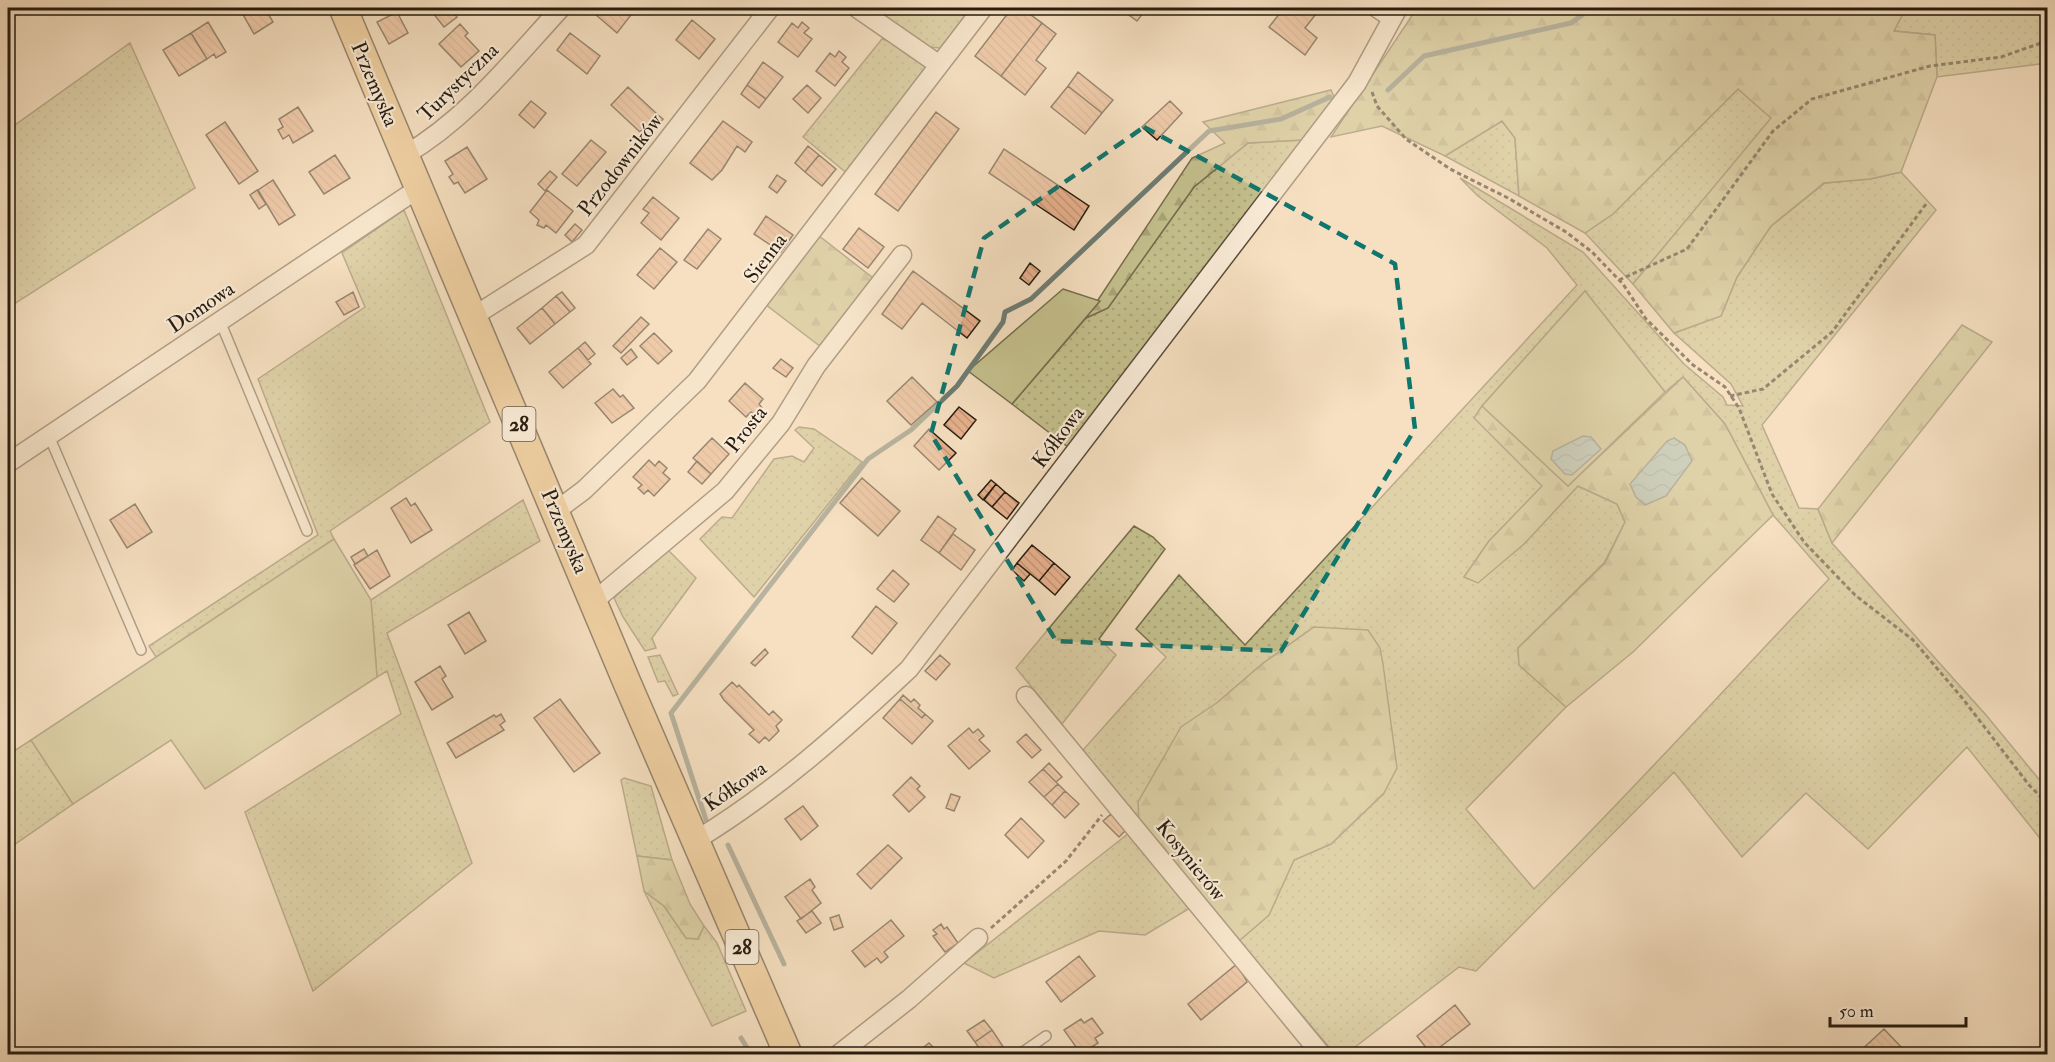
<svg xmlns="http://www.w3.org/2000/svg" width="2055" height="1062" font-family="'IM FELL Double Pica',serif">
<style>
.grass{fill:url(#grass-dots);stroke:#756e4e;stroke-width:1.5;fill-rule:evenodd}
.forest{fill:url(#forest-firs);stroke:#756e4e;stroke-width:1.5}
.garden{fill:#c4c08d;stroke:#756e4e;stroke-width:1.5}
.water{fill:url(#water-waves);stroke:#6d7c74;stroke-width:1.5}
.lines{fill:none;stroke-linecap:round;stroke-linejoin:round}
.stream{stroke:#6d7c74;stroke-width:5}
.building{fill:url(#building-back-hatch);stroke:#261c0f;stroke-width:1.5}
.service-casing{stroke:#5a4d3c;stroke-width:12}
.minor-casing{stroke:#5a4d3c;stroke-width:21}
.primary-casing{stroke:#261c0f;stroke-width:30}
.path{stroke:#261c0f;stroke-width:3;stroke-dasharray:4.5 3;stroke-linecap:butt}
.service{stroke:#f9ebd7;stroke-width:9}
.minor{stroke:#f9ebd7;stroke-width:18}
.primary{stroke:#ebc080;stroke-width:27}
.marked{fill:none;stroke:#0f766e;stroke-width:4.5;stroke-dasharray:12 8;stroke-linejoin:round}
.labels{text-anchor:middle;stroke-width:4.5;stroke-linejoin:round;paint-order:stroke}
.shield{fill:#f9ebd7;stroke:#655a4b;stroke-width:1.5}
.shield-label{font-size:20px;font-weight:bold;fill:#261c0f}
.street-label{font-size:21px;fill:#261c0f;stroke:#f9ebd7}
</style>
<defs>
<pattern id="grass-dots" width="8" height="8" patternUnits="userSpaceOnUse" patternTransform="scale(1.5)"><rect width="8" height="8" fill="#c4c08d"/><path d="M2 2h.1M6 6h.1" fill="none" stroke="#a8a478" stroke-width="1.8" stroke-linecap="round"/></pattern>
<pattern id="forest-firs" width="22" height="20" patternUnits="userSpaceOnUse" patternTransform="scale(1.5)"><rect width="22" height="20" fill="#c4c08d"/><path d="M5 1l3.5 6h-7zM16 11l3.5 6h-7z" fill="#a8a478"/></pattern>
<pattern id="water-waves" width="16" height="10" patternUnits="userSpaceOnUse" patternTransform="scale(1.5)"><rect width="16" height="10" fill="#9dbcb7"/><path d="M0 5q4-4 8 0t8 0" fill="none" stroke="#87a19c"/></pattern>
<pattern id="building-back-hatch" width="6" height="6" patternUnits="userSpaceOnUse" patternTransform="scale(1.5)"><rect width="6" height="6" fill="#e7b08d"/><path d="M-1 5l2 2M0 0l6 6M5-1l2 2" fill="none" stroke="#c69778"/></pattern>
</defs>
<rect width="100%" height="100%" fill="#f6e0c1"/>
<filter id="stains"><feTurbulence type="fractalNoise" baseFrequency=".00333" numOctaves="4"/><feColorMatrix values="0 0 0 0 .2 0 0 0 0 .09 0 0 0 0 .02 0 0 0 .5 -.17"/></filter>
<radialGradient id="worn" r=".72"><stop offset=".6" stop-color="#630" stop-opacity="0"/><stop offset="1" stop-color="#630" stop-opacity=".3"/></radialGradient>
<path class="grass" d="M875,8H972L941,48L926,47Z
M1906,8H2047V63L1937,77L1935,35L1894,31Z
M882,39L897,44L928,67L849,175L803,137Z
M130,43L195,188L8,308V130Z
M1738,89L1772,119L1633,284L1585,233L1613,214Z
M1502,121L1515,138L1519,196L1445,156Z
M1302,140L1068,447L1012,404L1086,318L1108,308L1194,187L1248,143Z
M1901,172L1936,210L1762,425L1799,508L1818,509L1832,543L1986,715L2047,789V847L1967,747L1868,849L1806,793L1742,857L1674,772L1476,971L1459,967L1346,1054H1335L1239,941L1269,915L1294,860L1331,844L1384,793L1314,627L1262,664L1218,702L1139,821L1083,750L1166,657L1136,629L1179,575L1245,645L1577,285L1547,248L1478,196L1460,178L1583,252L1684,364L1723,397L1727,405L1743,406L1731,384L1674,333L1721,316L1737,277L1771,226L1825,183L1870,179ZM1585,291L1665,392L1683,377L1725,424L1773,515L1829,579C1731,682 1635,788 1534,889L1466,809L1566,707L1519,665L1518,648L1604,563L1625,522L1617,504L1578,486L1524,544L1478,582L1464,577L1489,541L1543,486L1475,418L1482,406Z
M404,210L490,422L330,531L334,539L156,657L149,646L318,535L258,379L365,307L342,253Z
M799,427L814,429L862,462L754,597L700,539L722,517L732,518L774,459L792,456L804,462L814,448L795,430Z
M523,500L540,541L387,633L472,863L313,991L245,812L401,714L387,671L377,677L371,600Z
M1134,526L1153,537L1165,549L1099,639L1116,655L1062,724L1016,668Z
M669,551L696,578L652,638L656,648L645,651L623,617L614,598L659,553Z
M660,655L678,694L673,696L665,681L658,682L648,657Z
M31,740L73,804L8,849V755Z
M624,778L651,786L672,860L637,856L621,780Z
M1129,833L1190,908L1145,935L1099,931L994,978L964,963Z
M644,891L664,906L686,938L698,939L704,926L717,943L746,1011L712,1026Z"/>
<path class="forest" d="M1417,8H1906L1894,31L1935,35L1937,77L1901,172L1870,179L1824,183L1771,226L1737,277L1721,316L1674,333L1633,284L1771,118L1738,89L1613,214L1585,233L1519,196L1515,138L1502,121L1445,156L1382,126L1331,137Z
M1331,90L1336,101L1302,140L1248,143L1194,187L1108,308L1086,318L1192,158L1225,143L1203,122Z
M818,235L873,278L821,347L765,304Z
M1962,325L1992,342L1832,543L1818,509Z
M1683,377L1725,424L1773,515L1633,652L1566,707L1519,665L1518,648L1605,563L1625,522L1617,504L1578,486L1524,544L1478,583L1464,577L1489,541L1542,486L1474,418L1482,406L1568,486Z
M1314,627L1368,630L1380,648L1383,664L1397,768L1384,793L1331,844L1294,860L1269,915L1239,941L1139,821L1138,802L1181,727L1218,702L1262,664Z
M637,856L672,860L690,904L704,926L698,939L686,938L664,906L644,891Z"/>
<path class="garden" d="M1063,289L1100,301L1012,404L968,371Z
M1585,291L1665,392L1568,486L1482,406Z
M334,539L371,600L377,677L205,789L171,740L73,804L31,740Z"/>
<path class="water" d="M1583,436L1591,437L1601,449L1572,475L1565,474L1551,459L1553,451Z
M1674,438L1685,445L1692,461L1666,496L1645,505L1636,497L1630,484L1667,441Z"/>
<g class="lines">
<path class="stream" d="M1388,90L1424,56L1571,23L1592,8
M706,820L671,713L868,459L911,430L957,386L1003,322L1005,312L1031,299L1209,131L1281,119L1330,97
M728,845L784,964
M741,1038L751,1054"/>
</g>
<path class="building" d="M247,8H271L274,12L269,15L273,22L254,34L241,11Z
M429,8H450L457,17L444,27Z
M588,8H622L631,15L617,33Z
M1012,8H1022L1027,11L1032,8L1035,10L1031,15L1042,23L1001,76L975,56Z
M1119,8H1147L1137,21Z
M1284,8L1320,9L1305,28L1317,38L1305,55L1269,27Z
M397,12L408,33L389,44L377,22Z
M692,20L715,39L699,59L676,40Z
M208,22L226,52L216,58L214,54L207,59L191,33Z
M802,22L809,28L804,33L812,39L798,57L778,42L792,23L798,28Z
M1042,23L1056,34L1036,60L1046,68L1025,95L1001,76Z
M460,24L468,33L465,36L479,51L461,67L439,44Z
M191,33L207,59L179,76L163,50Z
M570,33L600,56L587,74L557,50Z
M839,51L846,57L842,62L849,68L835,86L816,71L830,53L835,57Z
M763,62L783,77L766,99L747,85Z
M1078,72L1113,100L1102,113L1068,86Z
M747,85L766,99L759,108L741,94Z
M807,85L821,98L808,113L793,99Z
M1068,86L1102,113L1085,134L1051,107Z
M628,87L657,114L640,132L611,105Z
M531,101L546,113L534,128L519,115Z
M1170,101L1182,113L1157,140L1142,127Z
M298,107L313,131L293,143L289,135L283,139L278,130L283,127L279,119Z
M936,112L959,129L898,211L875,194Z
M657,114L663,119L646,137L640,132Z
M723,121L752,142L745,152L737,146L722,170L712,180L690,163Z
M225,122L258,171L239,184L206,135Z
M591,140L606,152L577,186L562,174Z
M808,146L819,155L805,172L795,163Z
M467,147L487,179L465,193L458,182L454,184L449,177L453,174L445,161Z
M1004,149L1089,206L1074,230L989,173Z
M335,155L350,178L324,194L309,172Z
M819,155L836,169L822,186L805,172Z
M550,171L557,177L545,191L538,184Z
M777,175L786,181L777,193L769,187Z
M273,180L295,215L279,225L258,190Z
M257,190L266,204L259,209L250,195Z
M547,190L573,211L556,233L546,225L544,228L537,225L539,220L530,212Z
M653,197L679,218L661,240L641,223L649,213L643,209Z
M766,216L793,235L781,252L754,234Z
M575,224L582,230L572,242L565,235Z
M859,228L884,247L868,268L843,249Z
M708,229L721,239L697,269L684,260Z
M660,248L677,262L654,289L637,275Z
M1030,263L1040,271L1029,285L1020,278Z
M913,271L980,321L967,338L922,303L902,329L882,314Z
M353,292L359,307L344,315L336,302Z
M562,292L575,308L570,312L556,296Z
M556,296L570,312L555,324L542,308Z
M542,308L555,324L530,344L517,328Z
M641,317L649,324L621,353L613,346Z
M654,333L672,351L658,364L640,346Z
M585,342L595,354L588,360L578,348Z
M578,348L591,364L563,388L549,372Z
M631,349L637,357L627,365L621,358Z
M781,359L793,368L786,377L773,368Z
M912,377L937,402L911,425L887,401Z
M745,383L763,399L759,404L762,408L755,415L751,412L746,417L729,401Z
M613,389L620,397L623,395L634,408L612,423L595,403Z
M959,407L976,420L961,439L944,425Z
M929,429L956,453L939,470L914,446Z
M712,438L729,454L711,474L693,458Z
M649,460L655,466L659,461L667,468L663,473L670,479L654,496L648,490L644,494L638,488L642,485L633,477Z
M697,461L711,474L702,484L688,472Z
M862,478L900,511L878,536L840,503Z
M991,480L996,484L983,500L978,495Z
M996,484L1005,492L992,507L984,500Z
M1005,492L1019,503L1007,519L992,507Z
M406,498L411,506L415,503L432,530L411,543L391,508Z
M135,504L152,532L127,548L110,520Z
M938,516L956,529L939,553L921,540Z
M953,534L975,550L961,570L939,553Z
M1032,545L1054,563L1039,581L1017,563Z
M364,549L368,556L355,564L351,557Z
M377,550L390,576L370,589L354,565Z
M1017,563L1030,574L1024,581L1012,570Z
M1054,563L1070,577L1055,595L1039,581Z
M893,570L909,584L894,602L877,589Z
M876,606L897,623L872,654L852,637Z
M469,612L486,641L465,654L448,625Z
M765,649L768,653L755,666L751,663Z
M940,655L950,664L936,680L925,671Z
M440,666L446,676L442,679L453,697L432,710L415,682Z
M732,682L737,687L739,685L769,715L773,711L782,720L776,726L779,731L769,741L765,737L759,743L749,734L754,730L724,700L720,694Z
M903,695L911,702L914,699L920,705L918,708L925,714L922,718L900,699Z
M560,699L600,753L574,772L534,718Z
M900,699L922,718L925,714L933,721L912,744L883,718Z
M501,714L505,721L500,725L504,730L456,758L447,743L494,715L496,717Z
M969,728L973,733L978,729L984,736L979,740L990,751L969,769L948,746Z
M1026,734L1041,750L1032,758L1017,742Z
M1049,763L1062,777L1056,782L1043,769Z
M1043,769L1058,784L1044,797L1029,782Z
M911,777L920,786L917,789L925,797L909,812L893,795Z
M1058,784L1065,791L1052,805L1044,797Z
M1065,791L1079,804L1065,818L1052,805Z
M951,794L960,797L954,811L946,808Z
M803,806L818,826L801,840L785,819Z
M1111,814L1126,830L1119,837L1103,821Z
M1021,818L1044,841L1028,858L1005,835Z
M888,845L902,858L871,889L857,874Z
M810,879L815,887L812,890L821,903L801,919L785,897Z
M812,911L821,923L806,933L797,921Z
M839,915L843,927L834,930L830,918Z
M891,920L904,936L884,952L888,957L881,963L877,958L865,967L852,951Z
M941,924L944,929L947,927L958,943L945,952L933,936L937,934L933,930Z
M1079,956L1095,976L1061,1002L1046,982Z
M1237,964L1247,982L1201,1020L1188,1004Z
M1455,1005L1470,1024L1431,1054L1417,1036Z
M1092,1018L1103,1033L1095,1038L1098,1043L1081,1054L1064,1030L1081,1019L1084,1023Z
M984,1020L992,1030L975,1042L967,1031Z
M1884,1029L1902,1048L1895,1054H1857Z
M992,1030L1006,1051L1002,1054H983L975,1042Z
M929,1043L937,1051L933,1054H915Z"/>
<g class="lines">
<g class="service-casing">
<path id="service" d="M220,321L307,531
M49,436L141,650
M1020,1054L1046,1036"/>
</g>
<g class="minor-casing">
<path id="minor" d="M857,8L938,64
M1377,8L1392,18
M8,9L10,8
M405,155C468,118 512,61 561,8
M474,316L586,245L770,8
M8,463L419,188
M556,511L584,490L697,381L983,8
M594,601L725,491L781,423L816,366L902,255
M1026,696L1321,1054
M696,840C775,792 842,732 909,669L1357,83L1398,8
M839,1054L909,999L978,938"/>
</g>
<g class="primary-casing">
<path id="primary" d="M343,8L628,685L788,1054"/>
</g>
<path class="path" d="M1372,92L1377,106L1406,139L1450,169L1508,198L1566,232L1592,252L1623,284L1646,319L1693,365L1725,387L1739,408L1772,494L1804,542L1855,595L1913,640L1963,699L2029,785L2048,804
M1619,280L1687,249L1773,131L1812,99L1930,66L2001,57L2044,42L2040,8
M1730,396L1763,389L1832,332L1926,204
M991,928L1066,861L1102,815"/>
<use href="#service" class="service"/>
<use href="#minor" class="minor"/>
<use href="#primary" class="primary"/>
</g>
<path d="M0 0H2055V1062H0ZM1144,127L1395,264L1415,429L1281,651L1056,641L931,434L984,238Z" fill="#f6e0c1" fill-opacity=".55" fill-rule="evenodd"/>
<path class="marked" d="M1144,127L1395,264L1415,429L1281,651L1056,641L931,434L984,238Z"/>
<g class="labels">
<g class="shield">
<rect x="502.5" y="407" width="33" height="34" rx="4.5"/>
<rect x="725.5" y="930" width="33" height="34" rx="4.5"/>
</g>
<g class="shield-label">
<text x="519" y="431">28</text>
<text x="742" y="954">28</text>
</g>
<g class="street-label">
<text transform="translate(458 82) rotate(-44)" y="7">Turystyczna</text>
<text transform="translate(375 84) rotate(67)" y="7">Przemyska</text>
<text transform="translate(620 165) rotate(-52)" y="7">Przodowników</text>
<text transform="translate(765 258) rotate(-53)" y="7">Sienna</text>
<text transform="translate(201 307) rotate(-34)" y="7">Domowa</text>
<text transform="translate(746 429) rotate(-52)" y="7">Prosta</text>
<text transform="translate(1058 437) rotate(-53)" y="7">Kółkowa</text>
<text transform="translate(565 531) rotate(67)" y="7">Przemyska</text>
<text transform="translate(735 786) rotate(-35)" y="7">Kółkowa</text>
<text transform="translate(1191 860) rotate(51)" y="7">Kosynierów</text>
</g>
</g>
<rect width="2055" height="1062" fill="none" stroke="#f6e0c1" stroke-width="30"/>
<rect x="9" y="9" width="2037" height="1044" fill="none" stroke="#261c0f" stroke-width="3"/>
<rect x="15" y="15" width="2025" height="1032" fill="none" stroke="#261c0f" stroke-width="1.5"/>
<path d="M1830 1017v9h136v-9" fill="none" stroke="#261c0f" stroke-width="3"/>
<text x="1839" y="1017" font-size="18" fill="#261c0f" stroke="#f9ebd7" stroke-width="4.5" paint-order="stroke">50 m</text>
<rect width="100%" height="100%" filter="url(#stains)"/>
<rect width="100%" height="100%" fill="url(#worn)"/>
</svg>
